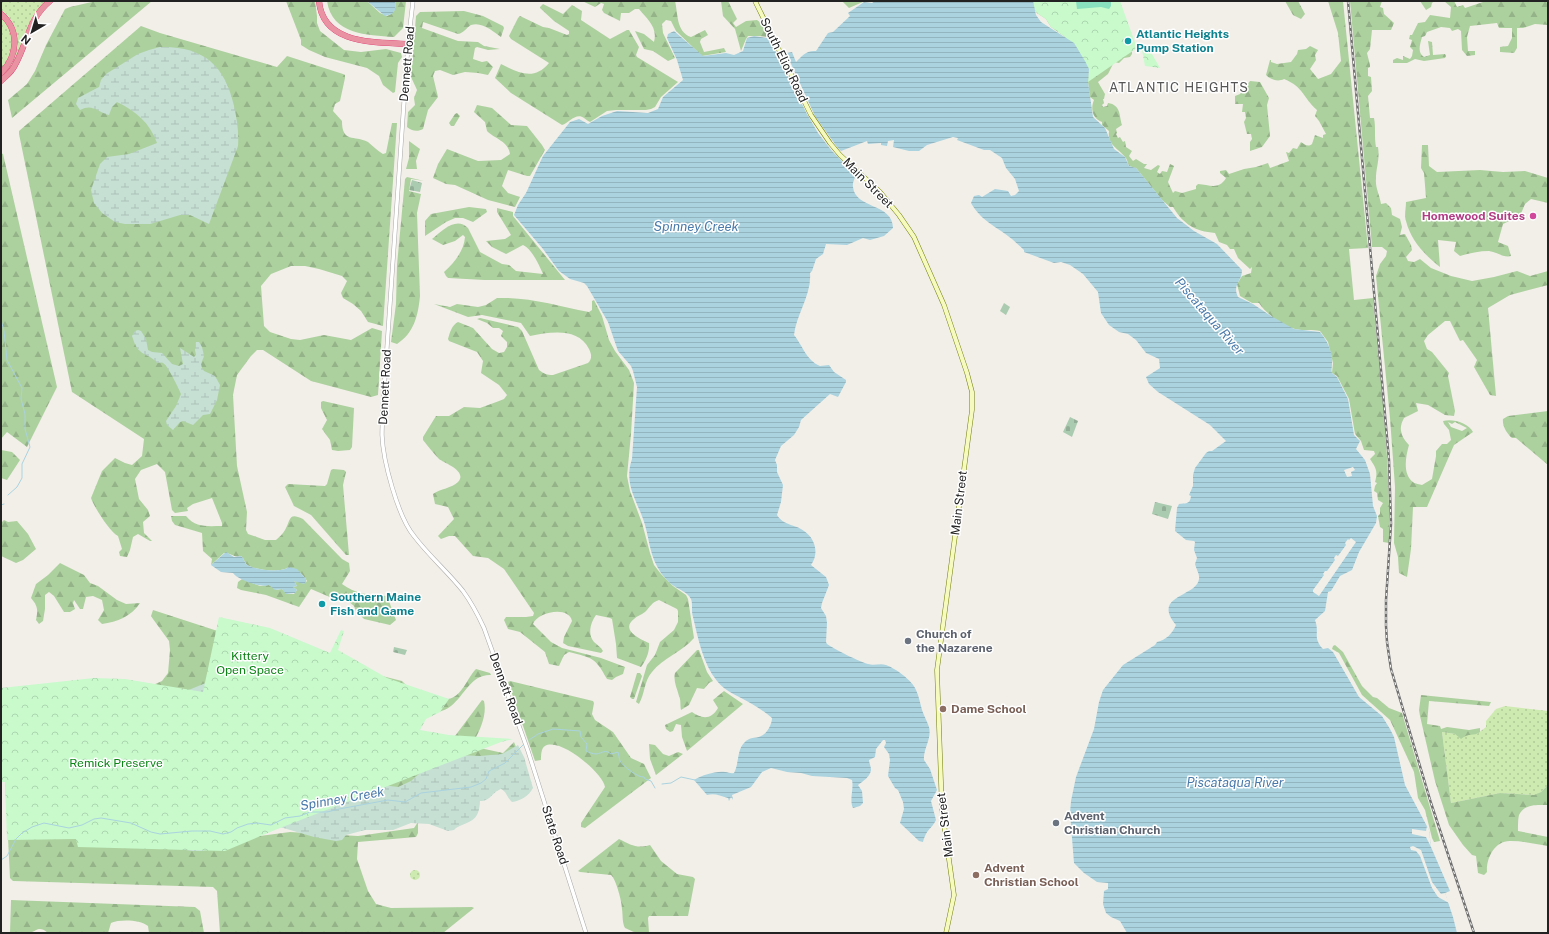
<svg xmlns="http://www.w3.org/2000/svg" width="1549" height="934" font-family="'Public Sans',sans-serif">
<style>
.grass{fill:url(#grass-dots)}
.forest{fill:url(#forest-firs);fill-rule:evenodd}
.wetland{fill:url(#wetland-marsh)}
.cemetery{fill:url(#cemetery-stones)}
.park{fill:url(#park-crowns)}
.pitch{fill:#88e0be}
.water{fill:url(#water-rules)}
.pier{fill:#f2efe9}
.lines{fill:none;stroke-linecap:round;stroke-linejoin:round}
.stream{stroke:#aad3df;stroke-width:1}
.tertiary-casing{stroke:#a9a9a9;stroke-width:4.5}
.secondary-casing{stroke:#707d05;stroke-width:5}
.motorway-casing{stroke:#dc2a67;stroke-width:6}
.tertiary{stroke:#fff;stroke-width:3.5}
.secondary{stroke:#f7fabf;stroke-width:4}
.motorway{stroke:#e892a2;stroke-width:5.5}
.rail-casing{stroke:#707070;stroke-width:2.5}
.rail{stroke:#fff;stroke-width:1;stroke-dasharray:3;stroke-linecap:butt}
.culture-dot{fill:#0f9aa8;stroke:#fff;stroke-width:1.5}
.hotel-dot{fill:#d1479c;stroke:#fff;stroke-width:1.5}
.worship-dot{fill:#6b7280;stroke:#fff;stroke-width:1.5}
.education-dot{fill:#8d6e63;stroke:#fff;stroke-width:1.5}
.labels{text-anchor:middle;stroke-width:3;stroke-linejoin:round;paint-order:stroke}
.culture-label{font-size:12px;font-weight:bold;fill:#0d838f;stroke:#fff;text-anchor:start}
.street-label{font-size:12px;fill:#222;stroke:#fff}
.hotel-label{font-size:12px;font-weight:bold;fill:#b23c85;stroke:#fff;text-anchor:end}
.worship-label{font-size:12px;font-weight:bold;fill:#5b616d;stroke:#fff;text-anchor:start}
.park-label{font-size:12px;fill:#0c8416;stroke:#fff}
.education-label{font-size:12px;font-weight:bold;fill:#785e54;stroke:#fff;text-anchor:start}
.neighbourhood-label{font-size:13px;letter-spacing:1px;fill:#555;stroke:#fff}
.water-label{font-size:13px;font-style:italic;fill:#4a7aab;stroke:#fff}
</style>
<defs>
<pattern id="grass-dots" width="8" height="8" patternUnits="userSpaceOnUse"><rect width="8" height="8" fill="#cdebb0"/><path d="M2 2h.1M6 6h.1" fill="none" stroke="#b0c997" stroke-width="1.8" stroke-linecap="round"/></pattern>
<pattern id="forest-firs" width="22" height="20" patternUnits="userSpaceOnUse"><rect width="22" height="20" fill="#add19e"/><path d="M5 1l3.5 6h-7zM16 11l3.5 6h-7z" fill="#95b388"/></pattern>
<pattern id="wetland-marsh" width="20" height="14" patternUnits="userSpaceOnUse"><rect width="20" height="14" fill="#c6e0d4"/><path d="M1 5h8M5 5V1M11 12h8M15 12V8" fill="none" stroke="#aac0b6"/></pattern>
<pattern id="cemetery-stones" width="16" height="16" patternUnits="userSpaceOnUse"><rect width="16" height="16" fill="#aacbaf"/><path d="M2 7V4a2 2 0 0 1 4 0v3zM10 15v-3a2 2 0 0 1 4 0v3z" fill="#92ae96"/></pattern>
<pattern id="park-crowns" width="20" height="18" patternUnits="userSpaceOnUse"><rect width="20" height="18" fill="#c8facc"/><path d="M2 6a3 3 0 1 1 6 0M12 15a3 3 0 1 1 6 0" fill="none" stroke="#acd6af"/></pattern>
<pattern id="water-rules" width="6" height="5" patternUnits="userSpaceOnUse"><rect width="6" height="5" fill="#aad3df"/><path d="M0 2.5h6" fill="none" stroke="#92b5bf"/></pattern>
</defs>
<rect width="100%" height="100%" fill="#f2efe9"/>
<path class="grass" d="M1,1H46L34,15L15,64L1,78V76C22,61 24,25 1,10Z
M1,16L6,22L12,35L11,57L1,70Z
M1505,706L1548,711V785L1541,792L1534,795L1500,793L1451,803L1442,732L1455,734H1477L1486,727V721L1496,709Z
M410 875a5 5 0 1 1 10 0a5 5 0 1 1-10 0Z"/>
<path class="forest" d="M96,1H152L12,118L8,100L27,84L35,71L46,45L65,9L70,7Z
M286,1H315L317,16V23L320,31L344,50L361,52L386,49L401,53L402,57L398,63L395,92L393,93L383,85L379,76L367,68L325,57L309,50L301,45V40Z
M327,1H367L380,13L387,16C395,13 396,9 395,1H406L403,28L394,37C367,35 332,35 327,1Z
M582,1H675C678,13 676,32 691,37L705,30L708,35L701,39L700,42L704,52L724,48L726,52L702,56L676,31L671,21L666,20L662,24L663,33L675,58L668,61L653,51L644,49L635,31L644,34L654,42C658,27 647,19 639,9H635L629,13H621L620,21L604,13L602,10L604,4L601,3L595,7Z
M721,1H728L737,19L733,23L736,27L746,21L757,20L761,23L768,37L759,36H748L746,39L741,51L735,29L723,16Z
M842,1H865L849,8Z
M1033,1L1132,49V54L1130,57L1124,58L1119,63L1114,62L1108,74L1098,82L1105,94L1104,99H1103L1104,103L1102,105L1103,107L1107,106L1108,103C1121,105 1119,115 1122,125L1116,129L1117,133L1116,134L1118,138L1120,137L1123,142L1125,141L1126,147L1132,151L1129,156L1133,161L1136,159L1144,164H1147L1144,168L1151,170L1158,165L1160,166L1157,172L1160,174L1162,171L1167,172L1170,164L1174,166L1168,182L1173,193L1175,191L1182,193L1196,189V186L1198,184C1210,185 1219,190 1226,178L1220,173V171L1226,170L1229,174L1244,169L1256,167L1268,163L1270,168L1289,161L1286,152L1289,153L1293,148L1297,149L1301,142C1305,145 1308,147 1312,144L1315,135L1323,138V135L1326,134L1319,121L1315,116L1317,110C1303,98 1304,87 1284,79C1278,82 1271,80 1266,75L1270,60H1271V62L1277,64L1291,62L1297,54L1298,50L1306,49L1310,46L1318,50L1315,55L1316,60L1310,69L1318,79L1331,74L1341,61L1338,33L1328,1H1343L1368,248L1349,249L1354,300L1373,298C1380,379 1391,461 1389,543L1383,542V529L1380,527L1378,516L1380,514V508L1383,503L1378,500L1377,493L1374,491L1375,486L1377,483L1375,482C1378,471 1376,468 1370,459L1375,454L1374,451L1364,450L1361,441L1355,434L1349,399L1337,376L1332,373L1333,363L1328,342L1320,331C1312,329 1303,331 1295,329C1282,325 1266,314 1259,303H1252L1240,296L1237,284L1242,276L1251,273L1252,267L1250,269L1238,258L1234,249H1230L1227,245L1219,242L1215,233C1195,231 1184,225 1173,207H1170L1162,200L1136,168L1129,166C1128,163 1127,159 1125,157C1118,148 1107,145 1109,131L1102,125V122C1093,119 1090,109 1094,100L1090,97L1088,82L1089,69L1086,61L1074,43L1070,42L1064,36L1051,27L1046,19L1037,13L1034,8Z
M1285,1H1298L1305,14L1301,19L1293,15Z
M1350,1H1382L1380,7L1383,8L1384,14L1394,23L1391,30H1372L1370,49L1367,53L1370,65V67L1368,68V76L1371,77L1372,91L1368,96L1370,118H1374C1376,128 1374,137 1376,147H1378C1380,160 1376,167 1376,179C1375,187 1380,196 1381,204L1386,203L1391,208L1392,215L1400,219L1402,227L1400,235L1405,234L1411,245L1412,250L1406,257L1408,261L1414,262L1420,259L1431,268L1451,276L1472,281L1494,277L1517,271L1530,276L1548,271V285L1510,295L1488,308L1496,396L1490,395L1474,367L1477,360L1463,340L1460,341L1450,321H1445L1428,335L1424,341L1427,349L1432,352L1449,373L1448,376L1455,411L1454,416L1445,415L1428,405L1416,403L1418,411L1404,418C1398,429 1401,436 1409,445C1406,455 1402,474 1413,482C1415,484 1420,484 1422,485L1432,479L1436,456V451L1442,444H1447L1451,440L1449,430L1444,424L1443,421C1452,418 1469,423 1473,432L1454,445L1427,507H1413L1411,549L1407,577L1399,573L1398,557L1394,543L1395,487L1390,418L1376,276L1380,264L1386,256L1387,251L1382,247H1372ZM1448,422L1452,424L1455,422L1467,428L1462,431L1451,427Z
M1420,1H1434L1432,3L1431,7L1426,10Z
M1444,1H1454L1457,7L1463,5L1465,8L1486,1H1548V25L1535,24L1523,28H1517V48L1514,53L1500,52V47L1508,46L1512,38V28H1499L1497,23L1470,26L1467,37L1468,51H1475V55L1467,56L1462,50L1461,31L1458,29L1452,31L1450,28L1441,27L1427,32L1425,36L1422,37C1420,45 1417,52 1424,57L1430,55L1428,41L1432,42L1433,55L1445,54L1446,56L1445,58L1424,61L1415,59L1407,63H1393V60L1397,58L1403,60V56L1410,59L1412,56L1413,50L1410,47L1412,40L1409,39L1410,35H1412L1418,23L1425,22L1430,15L1450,18L1451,7Z
M543,4L563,14L572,5L582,11L581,20L610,39L627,30H629L639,47L636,55L637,57L678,82L661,97L655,107L651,109L646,110H616L607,111L590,122C587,121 586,119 584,118C576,112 569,123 562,125L511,93L495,78L501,64C519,73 534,81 549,63L511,39L509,36L518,18L520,16L543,27L549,28L567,35L569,34V31L554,21L540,8V7Z
M464,11L483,16L503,26L504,28L501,37C494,32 482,21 471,25C466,28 464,33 458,34L423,22L422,28L458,41L478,42L484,46L500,49L488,50L477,47L475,48L473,59L482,62L487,61L493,67L488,75L478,73L465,72L453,75L440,70L435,71L433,76L438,97L428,110L423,129C418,132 411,131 407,127L408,112L415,105L414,98L417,90L411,77L416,16L420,12Z
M141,26L160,33L277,67L287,56L343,74L345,75V78L340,101L335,104L333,111L342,121C342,143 354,135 368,142C373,146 378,151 383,154L386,153L392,123H397L383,326L368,322L361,311L353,304L343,298L341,293L347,281L342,276L319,269L305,266H291L271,274L261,286L264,326L270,332L291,339L300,340L324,335L351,340L372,328L382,331L378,395L371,397L311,381L263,350H257L251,356L237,375L233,395L237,466L247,512L246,530L248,534L265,540H276C279,537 283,534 285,530C291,520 288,512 303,519L342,559L349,563L350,571L342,584C355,594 370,595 387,596L396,620L390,625L364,619L356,611L354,606L348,601L332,598L311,589L299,607L266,595L241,590L237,588L238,582L242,579L260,586L269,585L276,590L282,589L288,594H294L297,590L293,587L297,586L294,581L305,583L307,581C303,574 297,569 289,567C281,573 258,570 249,566C244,564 245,559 241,556C234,558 231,553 224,553L211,565L212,559L203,551L202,533L175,525L172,521L171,516H186C196,528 207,526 222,526V523L212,498L193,504L187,508L188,511L175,513L172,510L165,472L157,464L141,470L135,479L139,499L148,510L150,516L143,522L144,533L152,541H150L138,534L133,537L130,550L127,557L120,556L119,552L122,549L118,536C110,532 94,507 91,498L102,471L115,458L125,463L132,465L142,456L144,439L72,392L19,134V131Z
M1250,81L1260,82L1269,98L1267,105L1270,136L1262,147L1250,151V142L1252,139L1251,134H1247L1244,122L1246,118L1245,112H1242L1243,104H1235V96L1240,94Z
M477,105L492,108L511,125L527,126L542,145L545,150L530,176H527L508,170L502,186L508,193L520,197L515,207L488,200L455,185L446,184L433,178L438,164L447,149L478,161L501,160L510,154C508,141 495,139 487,131L485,122L474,112Z
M457,113L460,116L454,126H451L449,123L455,114Z
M409,141L420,149L416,161L417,169H406L409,158Z
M1422,145H1428L1429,166L1437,172L1480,170L1503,172L1525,171L1548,178V203L1531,199L1525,204L1520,216L1503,224L1498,242L1508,246L1511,256C1503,258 1497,252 1489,251C1480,251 1469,253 1460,256L1454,251L1456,242L1438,240L1440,267C1425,255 1411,241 1406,221C1404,216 1406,208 1406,202L1426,198L1424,173L1421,168Z
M1,153L3,154L57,387L27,447L7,432L1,439Z
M407,177L424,181L411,179L409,191L421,194L417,213L420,296C418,316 414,333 397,344L391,342L396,304L397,265L405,179Z
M469,207L486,209L487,212L473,222L463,218H455L446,222L425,236V221L431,214Z
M497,208L513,212V216L565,280H484L448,278L446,276L444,272C454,263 464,251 465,237L463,235L455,241L443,245L432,239C442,231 456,216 468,228L480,252L502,264L509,265L516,271L543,274C539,265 532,249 523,245L506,254L492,247L486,241L505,239L511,235L497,212Z
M497,298C530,297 557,306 589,312L592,310V301L594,300L602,316L609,340L615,351L629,370L634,383L631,434L627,476L630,491L642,523L650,553L654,565L661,574L673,586L686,595L688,599L694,638C682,652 663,658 652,672C644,681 645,693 639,704L636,702L647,665L655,655L660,642L674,630L678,622V611L677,609L659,600C652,602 650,607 645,612C641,615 637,616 634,619C620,630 640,639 649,643C650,651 646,661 641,667L617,658L616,644L612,619L610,618L596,615C591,622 587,634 594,642C597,645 601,647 603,651L601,653L568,646L563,643L564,637L572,621C569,605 537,612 533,624L551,642L562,648L601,658L625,667L623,674L616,677L612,680L607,679C595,657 592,658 569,652L564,655L559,666L549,664L545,652L520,632L508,629L504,620L506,617H526L533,616L534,613L504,569L488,558L473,556L455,536H449L441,539L438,536L454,519L448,507L435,504L433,494C440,489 452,488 458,482C468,471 444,463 439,459C433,453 428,446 423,440V437L436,416H449L464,407L480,408L499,401L504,399L507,395L499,385L481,373L483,361L477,352L449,341L448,339C450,332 452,325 458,322L473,328L492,349L499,353L504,352L507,347V342L501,336L503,331L499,328H493L487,323L477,319L480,318L518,327L522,331L539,370C544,374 547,375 553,375L588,363C592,359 592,355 589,349C578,327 550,332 530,336L521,323L482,315L468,317L434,304L450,307L457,304L478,307L486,305Z
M323,401L354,408L352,447L350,450L338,451L332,450L330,440L322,429L327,420L321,408V402Z
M1548,411V465L1516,438H1512C1507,434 1502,426 1503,419L1508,416Z
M1,450L12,452L20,460L7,480L1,478Z
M333,469L344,470L346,472L343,485L349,555H346L311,515L294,506L285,487L288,484L325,486L327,484L331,470Z
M4,520L8,522L17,521L28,534L36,549L23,560L16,563L1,556V523Z
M60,563L84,575L90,583L98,586L117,600L126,604L140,603C132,616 117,622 102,624L98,620L104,610L102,600L93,596L86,597L83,609H80L74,600L73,603L75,609L70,612H64L54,596L49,592L45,595V609L43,621L39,624L36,620C38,610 38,606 31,598L36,584L48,575Z
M153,610L270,648L402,681L415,694L448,699C462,697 467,678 476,669L490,673L491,675C471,674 465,695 451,706C442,713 437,711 428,715C421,718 414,725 408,729L452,740L482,700L484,701C487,714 481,728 475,739L480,748L503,753L514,742L516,747L503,761L400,789L245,838L290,832L358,836L414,828L418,822V833L416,837L358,842L357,859L368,891L376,904L391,908L472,907L474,908L443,933H220L217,891L213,887L13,881L10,878L1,698L153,685L162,681L168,673L170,650L169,641L153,619L151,616Z
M1335,645L1343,652L1362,686L1373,697L1377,698L1389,708L1402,713L1440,841L1434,842L1432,838L1425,810L1418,798L1414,772L1390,720L1362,695L1339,653L1332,649L1333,646Z
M697,650H699L707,672L713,681L709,683L704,689L697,688L689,705L681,710C680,705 681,700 679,696C677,688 673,681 675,673Z
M637,673H640L642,676L634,699H632L630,697Z
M510,681L593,701L594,703L592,714L595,720L613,732L631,758L644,764L651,778L585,828L581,827V823L605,787C603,773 560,737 545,746C541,748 541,756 541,760L535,761L508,682Z
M724,691L743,704L687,751L682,737L681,725L676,724L673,731L670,732L666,729L665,725L692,712C702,719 711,720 718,708L713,700Z
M1421,695L1491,702L1489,706L1429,701L1427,724L1440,726L1441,729L1447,727L1469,730L1480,728V732C1474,737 1469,732 1461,739L1455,734L1442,732L1451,803L1500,793L1534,795L1541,792L1548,785V805C1538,805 1525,803 1519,815C1518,819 1518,826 1518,831L1548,837V846C1536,844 1523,841 1511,841C1495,840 1486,858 1487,872L1484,875L1478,873L1476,856L1472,855L1463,845L1449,825L1435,781L1420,716L1419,710Z
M649,744L655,745L663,754L669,756L678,752L683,754L656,775L650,759Z
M619,839C631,845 637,849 650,845L661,861L677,874L693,877L695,879L688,916H649L648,918L649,933H636L625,928C622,922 623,916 622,909C622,902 616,879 611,875L580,872L578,871Z
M11,900L195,907L200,911L204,933H149L148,926C140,920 121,919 111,923L108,933H48C39,926 38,930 30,933C25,934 16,933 10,933Z"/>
<path class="wetland" d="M160,47C203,46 225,65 234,106C237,119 239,133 238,146L209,224L190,215H180L150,224H125L115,222L102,213L94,203L91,190L100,164L107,157L129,154L157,143C150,123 136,111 117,102L112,107L109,115C98,112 92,103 80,110L76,104L78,98L99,87L101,80L106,74L138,54L149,50Z
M138,330L141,331L146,339L148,350L152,352L162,353L172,364L179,366L183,364L180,348L194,357L196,355L195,350L196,342H199L202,347L204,356L201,364L202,368L204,371L215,376L220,385L217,400L210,414L203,415L193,425L183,421L180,422L173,430L167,425L166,421L176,406L181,394C179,389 167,364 163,363C161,362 159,363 157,363C152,356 145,356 140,351C135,347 134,341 132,336L135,331Z
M225,675L382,785L398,787L411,781L428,766L458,755L480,756L502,754L518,745L524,757L533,788C529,796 520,801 512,802C507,798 507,792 501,789C491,793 491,801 480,801C479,821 472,820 456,828L454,830L448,831L429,824L411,823L393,830H365L346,835L342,840L336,841L314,837L280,827L202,851H192L173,848L179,694Z"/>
<path class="cemetery" d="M412,180L422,183L420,192L409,190Z
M1004,303L1010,307L1006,315L1000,311Z
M1070,417L1078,421L1072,437L1063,432Z
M1155,502L1172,506L1168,519L1152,514Z
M394,647L407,650L405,655L393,652Z"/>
<path class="park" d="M1033,1H1120L1137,48L1088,82L1089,69L1074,43L1070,42L1064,36L1051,27L1046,19L1037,13L1034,8Z
M1148,47L1160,68L1145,66L1142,50Z
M219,617L270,628L330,653L341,630L344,631L338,650L387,678L449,699L440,712L426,719L420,730L449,735L513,739L501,742L275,830L225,851L78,847L76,839L7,840L5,782H1V688L94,678L125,679L203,692Z"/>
<path class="pitch" d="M1076,1H1111V6L1109,9L1101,7L1077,9Z"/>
<path class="water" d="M367,1H395V10L392,14L385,16Z
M875,1H1033L1036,15L1041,22L1074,43L1085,61L1089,69L1088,82L1093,117L1105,128L1114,149L1125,157L1129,166L1136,168L1177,218L1194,231L1217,244L1242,270C1242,282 1232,284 1238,297L1253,304L1271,316L1294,329L1320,332C1327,340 1333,352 1332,364C1332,368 1331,369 1332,373L1337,377L1348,399L1354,435L1360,441L1356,449L1365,460L1370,474L1373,506L1377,516L1376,523L1359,552L1352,570L1340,576L1331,591L1328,592L1325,611L1315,620C1320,633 1312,637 1323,649L1328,648L1333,652L1359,697L1382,716L1390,729L1394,737L1405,785L1429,830L1431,847L1450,891L1445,893L1453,917L1457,933H1127L1120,921L1111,917L1106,913L1103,904L1104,891L1108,889V883L1097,882L1084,873L1074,863L1070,813L1071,801L1076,777L1094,729L1099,702L1103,690L1123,665L1155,645L1157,642C1166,640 1172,634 1176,625C1151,595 1197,597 1199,579C1200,574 1196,569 1195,564L1197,558L1194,550L1195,542L1194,541L1186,540L1175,531L1177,508L1179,504C1185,503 1190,505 1191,496L1189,495L1193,486V475L1195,468L1206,453L1209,451H1212L1226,441L1210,425L1158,392L1149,384L1146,377L1160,368L1159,359L1146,353L1136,340L1128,334L1119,332L1109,325L1101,313L1098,292L1083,274L1070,265L1061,262L1054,263L1024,252V250C1020,246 1016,243 1012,239C996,226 982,222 971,203L974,196L979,195L982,197L995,189L1008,191L1011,196L1015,195L1019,191L1015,179L1006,168L1002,158L990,150H984L957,140L958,138L953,137L927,145L919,151H909L893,147L894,140L888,141L887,146L881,145V143L868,144L867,141L841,151L837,147L815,116L787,55V53L792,52L796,62C801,57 806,50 816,51L828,33L833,32L850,16L848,13L864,2L872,3Z
M674,31L703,56L726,53L734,55L743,51L747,38L754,36L767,38L771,42L807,114L818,133L832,151L856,175C855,178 852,183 853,187C855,209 893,203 893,228L884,236L870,240L863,238L847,245L826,244L823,254L816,259L812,271L810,273C812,294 796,315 794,335C803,346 806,360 820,366L829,365L834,372L846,380V382L838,397L830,394L801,420L799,427L794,435L781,446L775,460L777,465V472L783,485L781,502L777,515C784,526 795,524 804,531C816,539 819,554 811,565L826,577L829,585L822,603L821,608L826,616L827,623L826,642L827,644C834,649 860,662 868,664C874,666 880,663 886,665C895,668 913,681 916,690C919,696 920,703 922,710C924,716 927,721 929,727C932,739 923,749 924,760L930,769L937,790L931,801L936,820C931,830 927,828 923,842L919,841L900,823L904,809L903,802L898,790L895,788L888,776L890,760L889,754L884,747L886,743L885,740H883L876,749L875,757L869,760C869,763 871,766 871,770C870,777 863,781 858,785L862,791L863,803L860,806L853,808C849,800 854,789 852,780L847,778L812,776L801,773L787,772L771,768L762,772L751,787L732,795L733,800L731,797L729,801L728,798C720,796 715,793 707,795L694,780C703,775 715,771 725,772C729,772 730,774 734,773C739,764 737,750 744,743C750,736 755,739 761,736C767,734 772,724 772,718C766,713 759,708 752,704C741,697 725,692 717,681C703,664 698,638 693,617C691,611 693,604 691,599C687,592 680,590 674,586C669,583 665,578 661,573C650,557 650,543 645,525C638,501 623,485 632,459L637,387L633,371L631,366L618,351L608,322L587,286L584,283L570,279L559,271L543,249L514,215L518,205L526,193L543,156L570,122L579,119L588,124L602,116L617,111L648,113L658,109L663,97L683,80L677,60L667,38L668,34Z
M226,552L234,557L241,556C245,559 244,564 249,566C258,570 281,573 289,567L297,569L306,579V582L304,584L294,581L297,586L293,587L297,590L295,593L286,594L282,589L275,590L269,585C261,588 238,580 233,573L221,572L211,565Z"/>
<path class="pier" d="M1353,467L1355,470L1351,472L1352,476L1347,477L1344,470Z
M1351,538L1356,542L1319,596L1313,592V590L1324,575L1323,574L1325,571H1327L1335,560L1334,558L1336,555L1338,556L1346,545L1345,543L1348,539L1349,540Z
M1427,826L1429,830L1431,847L1426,837L1412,834V829L1426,831Z
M1413,846L1421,850L1432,882L1441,894L1445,893L1449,903L1438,897L1432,888L1420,856L1416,851L1411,850L1410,847Z"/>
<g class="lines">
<path class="stream" d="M1,320L4,331L7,360L22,388L21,399L25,414V429L30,447L22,464V478L17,487L8,495
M1,505L4,504
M529,740L538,734L553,729L580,731L581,737L587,744L586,751C588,752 593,754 596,754C603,753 605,749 611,754L618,752C619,755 619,758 620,761C623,766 638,778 644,777L645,779L651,781L655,788
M662,784L671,783L681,777L695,780
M1,860L7,856L16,839L22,833L32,827L44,823L69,828L82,825L94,819L101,818L131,823L151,832L160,834L192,831H210L223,834L231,832L237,828L248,824L257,823L271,825L285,818L300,816L310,812H327L339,809L388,800L405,802L421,793L471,787L481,783L486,779L489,771L505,763L523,745"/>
<g class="tertiary-casing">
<path id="tertiary" d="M413,1L408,44L383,405C383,415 382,425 382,435C383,461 398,517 414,536C429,556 448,572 463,591C471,602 478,615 484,628L528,751L586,933"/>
</g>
<g class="secondary-casing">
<path id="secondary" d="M755,1L811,115L830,143L840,155L880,192L899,215L914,237L944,305L967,373L972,392V410L937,670L942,810L954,895L946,933"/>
</g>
<g class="motorway-casing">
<path id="motorway" d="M319,1C323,45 375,42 408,44
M1,14C20,30 18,56 1,73
M1,81C6,76 12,72 15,65C28,42 28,19 50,1"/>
</g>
<use href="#tertiary" class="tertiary"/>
<use href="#secondary" class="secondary"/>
<use href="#motorway" class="motorway"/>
<g class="rail-casing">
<path id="rail" d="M1348,1L1389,460L1391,524L1386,600V626L1387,642L1391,669L1431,803L1474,933"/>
</g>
<use href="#rail" class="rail"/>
</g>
<g class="culture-dot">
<circle cx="1128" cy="41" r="4"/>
<circle cx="322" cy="604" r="4"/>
</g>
<circle class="hotel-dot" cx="1533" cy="216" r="4"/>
<g class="worship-dot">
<circle cx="908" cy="641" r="4"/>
<circle cx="1056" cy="823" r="4"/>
</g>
<g class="education-dot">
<circle cx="943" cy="709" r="4"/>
<circle cx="976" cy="875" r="4"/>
</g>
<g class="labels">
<g class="culture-label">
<text x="1136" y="38">Atlantic Heights<tspan x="1136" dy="14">Pump Station</tspan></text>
<text x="330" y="601">Southern Maine<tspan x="330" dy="14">Fish and Game</tspan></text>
</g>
<g class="street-label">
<text transform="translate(784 60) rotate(64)" y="4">South Eliot Road</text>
<text transform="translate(407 64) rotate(-85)" y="4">Dennett Road</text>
<text transform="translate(868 183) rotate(45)" y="4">Main Street</text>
<text transform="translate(385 387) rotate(-87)" y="4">Dennett Road</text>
<text transform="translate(959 503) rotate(-83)" y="4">Main Street</text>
<text transform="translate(506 689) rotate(70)" y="4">Dennett Road</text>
<text transform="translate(945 825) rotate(-97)" y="4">Main Street</text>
<text transform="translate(555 835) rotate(72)" y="4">State Road</text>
</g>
<g class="hotel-label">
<text x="1525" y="220">Homewood Suites</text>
</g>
<g class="worship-label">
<text x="916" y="638">Church of<tspan x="916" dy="14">the Nazarene</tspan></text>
<text x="1064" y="820">Advent<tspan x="1064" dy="14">Christian Church</tspan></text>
</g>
<g class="park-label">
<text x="250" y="660">Kittery<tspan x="250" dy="14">Open Space</tspan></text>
<text x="116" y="767">Remick Preserve</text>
</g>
<g class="education-label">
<text x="951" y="713">Dame School</text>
<text x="984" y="872">Advent<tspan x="984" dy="14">Christian School</tspan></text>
</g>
<g class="neighbourhood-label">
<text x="1179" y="92">ATLANTIC HEIGHTS</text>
</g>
<g class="water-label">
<text x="696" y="231">Spinney Creek</text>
<text transform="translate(1210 316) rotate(49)" y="5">Piscataqua River</text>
<text x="1235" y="787">Piscataqua River</text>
<text transform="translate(342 798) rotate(-10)" y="5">Spinney Creek</text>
</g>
</g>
<rect width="1549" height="934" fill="none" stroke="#222222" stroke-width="4"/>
<g transform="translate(32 32) rotate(218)" stroke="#ffffff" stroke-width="3" paint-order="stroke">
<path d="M0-3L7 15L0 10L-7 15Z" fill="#222222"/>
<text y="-6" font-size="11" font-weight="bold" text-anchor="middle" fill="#222222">N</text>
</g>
</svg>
